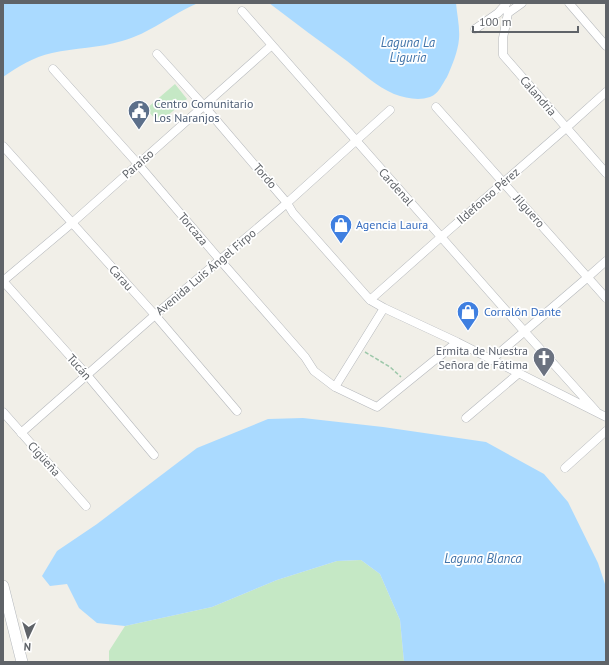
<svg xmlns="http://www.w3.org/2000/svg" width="609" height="665" font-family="'PT Sans',sans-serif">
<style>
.green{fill:#c5e8c5}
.water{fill:#aadaff}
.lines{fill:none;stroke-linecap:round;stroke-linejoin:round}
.street-casing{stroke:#b5b8bc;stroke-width:9}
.secondary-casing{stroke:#b6babf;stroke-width:12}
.path{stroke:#9cc7a9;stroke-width:1.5;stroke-dasharray:4 2;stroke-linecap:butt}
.street{stroke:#fff;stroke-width:8}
.secondary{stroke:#fff;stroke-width:11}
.labels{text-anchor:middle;stroke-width:3.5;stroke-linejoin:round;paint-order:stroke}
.street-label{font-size:12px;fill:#5f6368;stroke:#fff}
.service-label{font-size:12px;fill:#4e5e75;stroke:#fff;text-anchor:start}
.shop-label{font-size:12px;fill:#366cbe;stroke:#fff;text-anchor:start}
.worship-label{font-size:12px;fill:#5b616d;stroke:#fff;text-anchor:end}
.water-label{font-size:13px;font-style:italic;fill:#4174aa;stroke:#fff}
</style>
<rect width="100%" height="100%" fill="#f1efe8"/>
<path class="green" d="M175,84L187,99L159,123L146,109Z
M361,560L380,574L400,620L404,662H109V651L125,626L212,607L277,580L337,561Z"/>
<path class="water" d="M3,3H198C172,14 149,34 122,41C99,48 75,48 52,53C33,57 18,67 3,77Z
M269,3H456C457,15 460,27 459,39C458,51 452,66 447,77C442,84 439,94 430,97C418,101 406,98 394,94C376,86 362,73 347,61C321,42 295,23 269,3Z
M303,418L383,427L486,442L544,474L568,502L598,563L606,587V662H404L400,620L380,574L361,560L337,561L277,580L212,607L125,626L97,623L79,608L67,584L50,586L42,576L57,551L97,524L197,448L268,419Z"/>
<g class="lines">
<g class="street-casing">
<path id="street" d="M569,3L606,46
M504,7L508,13L503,38V55L606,173
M242,11L524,331L596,411
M508,13L522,3
M475,29L498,13L506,4
M157,54L204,106L287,203L293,213L370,300L384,308L457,342L606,417
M53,69L138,164L220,260L305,357L314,371L335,387L377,407L457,342
M436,107L606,298
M3,146L155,315L237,411
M3,281L72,223L272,45
M3,281L87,375L154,455
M370,300L441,237L566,128L606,92
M491,360L588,277L606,261
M335,387L384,308
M3,412L86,506
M466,418L519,373
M21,433L155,315L287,203L390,110
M565,468L606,431"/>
</g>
<g class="secondary-casing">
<path id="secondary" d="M3,586L22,662"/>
</g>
<path class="path" d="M365,352L390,367L401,377"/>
<use href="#street" class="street"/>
<use href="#secondary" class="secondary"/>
</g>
<defs>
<g id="civic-pin" transform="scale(1.15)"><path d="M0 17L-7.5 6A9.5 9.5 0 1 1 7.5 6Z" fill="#5c6f8a" stroke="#fff"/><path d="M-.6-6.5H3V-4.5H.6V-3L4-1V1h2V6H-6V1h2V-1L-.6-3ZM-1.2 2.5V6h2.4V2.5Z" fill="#fff"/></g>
<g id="shop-pin" transform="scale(1.15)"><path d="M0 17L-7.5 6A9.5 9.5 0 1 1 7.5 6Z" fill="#3f7fe0" stroke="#fff"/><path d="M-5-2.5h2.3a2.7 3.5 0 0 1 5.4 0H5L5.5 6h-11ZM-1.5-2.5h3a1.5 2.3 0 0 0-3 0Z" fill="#fff"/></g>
<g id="church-pin" transform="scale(1.15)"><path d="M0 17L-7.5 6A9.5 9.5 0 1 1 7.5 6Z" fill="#6b7280" stroke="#fff"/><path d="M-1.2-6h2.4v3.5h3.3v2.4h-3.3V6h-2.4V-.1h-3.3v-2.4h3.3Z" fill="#fff"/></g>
</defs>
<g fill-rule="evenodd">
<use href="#civic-pin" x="139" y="111"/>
<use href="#shop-pin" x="341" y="225"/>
<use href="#shop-pin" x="468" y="312"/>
<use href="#church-pin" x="544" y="358"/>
</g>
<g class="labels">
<g class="street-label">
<text transform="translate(538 96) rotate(49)" y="4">Calandria</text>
<text transform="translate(138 164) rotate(-41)" y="4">Paraíso</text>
<text transform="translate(265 176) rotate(49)" y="4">Tordo</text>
<text transform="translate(396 187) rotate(48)" y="4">Cardenal</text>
<text transform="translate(488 196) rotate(-41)" y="4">Ildefonso Pérez</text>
<text transform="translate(529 211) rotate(48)" y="4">Jilguero</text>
<text transform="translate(193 229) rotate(50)" y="4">Torcaza</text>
<text transform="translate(206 272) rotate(-40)" y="4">Avenida Luis Ángel Firpo</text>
<text transform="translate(121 278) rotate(48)" y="4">Carau</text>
<text transform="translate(79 367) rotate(49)" y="4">Tucán</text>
<text transform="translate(44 459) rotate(48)" y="4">Cigüeña</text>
</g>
<g class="service-label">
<text x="154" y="108">Centro Comunitario<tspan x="154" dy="14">Los Naranjos</tspan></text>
</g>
<g class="shop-label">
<text x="356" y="229">Agencia Laura</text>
<text x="484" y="316">Corralón Dante</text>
</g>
<g class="worship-label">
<text x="528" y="355">Ermita de Nuestra<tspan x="528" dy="14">Señora de Fátima</tspan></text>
</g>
<g class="water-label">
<text x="408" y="47">Laguna La<tspan x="408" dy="15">Liguria</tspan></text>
<text x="483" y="563">Laguna Blanca</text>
</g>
</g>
<rect width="609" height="665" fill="none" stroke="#5f6368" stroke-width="8"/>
<g transform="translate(28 637) rotate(184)" stroke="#ffffff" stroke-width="3" paint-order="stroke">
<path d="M0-3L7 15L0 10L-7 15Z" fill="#5f6368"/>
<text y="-6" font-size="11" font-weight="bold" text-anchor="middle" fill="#5f6368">N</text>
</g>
<path d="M473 26v6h105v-6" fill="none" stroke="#5f6368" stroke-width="2"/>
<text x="479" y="26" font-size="12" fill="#5f6368" stroke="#ffffff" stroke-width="3" paint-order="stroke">100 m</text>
</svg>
